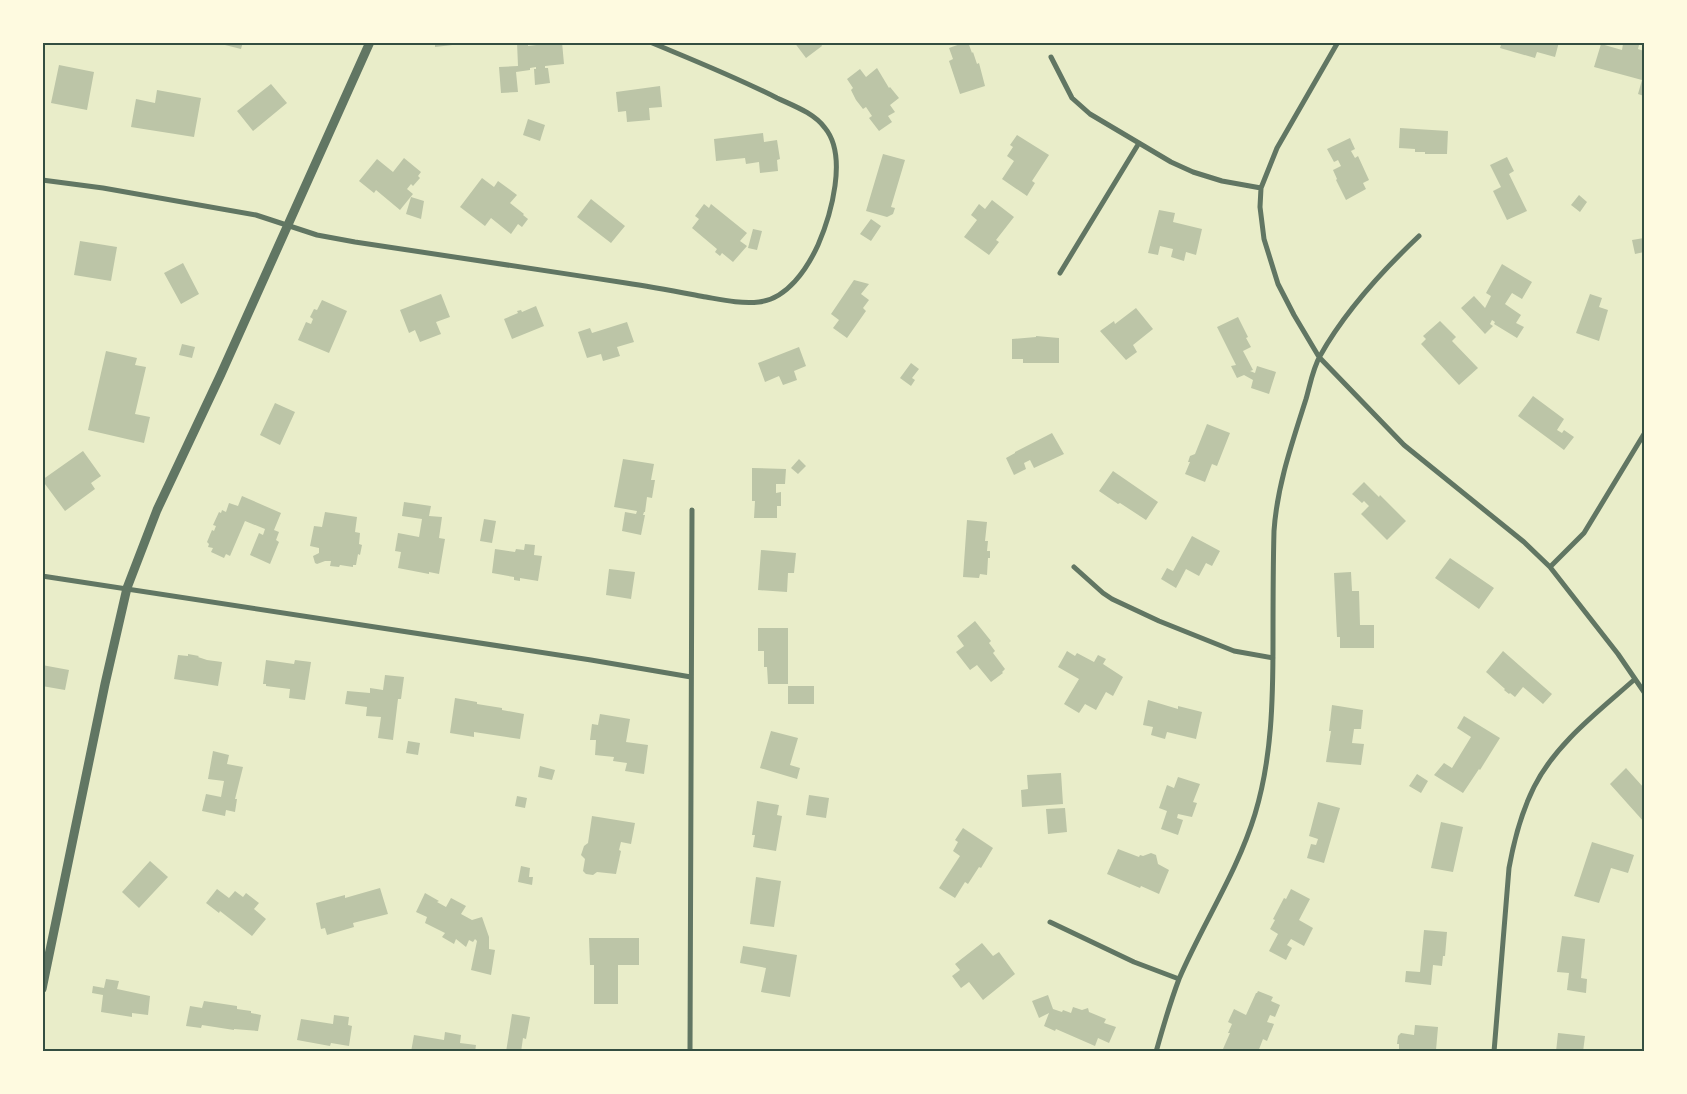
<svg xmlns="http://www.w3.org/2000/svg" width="1687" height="1094" font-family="'Work Sans',sans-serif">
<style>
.building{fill:#bcc5a7}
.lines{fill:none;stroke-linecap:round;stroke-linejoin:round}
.minor{stroke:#617663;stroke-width:5}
.tertiary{stroke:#617663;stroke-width:9}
.neatline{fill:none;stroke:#344e41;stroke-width:2}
</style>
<rect width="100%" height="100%" fill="#e9edc9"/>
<path class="building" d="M226,42H243L241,49L225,45Z
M435,42H461V44L435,47Z
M517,42H528V46L562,42L564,64L545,66V68H548L550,83L535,85L534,69H536V67L530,68V70L516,72L518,92L501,93L499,67L518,66Z
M794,42H820L822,46L806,58Z
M966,42H968L972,53L973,52L977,64L979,63L985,86L960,94L949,61L953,59L949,48Z
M1502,42H1559L1555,57L1537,52L1535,58L1500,48Z
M1626,42L1639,45L1638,49L1644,51V63L1642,74L1644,75V96L1638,94L1642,80L1594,67L1601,44L1622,50L1623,44L1625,45Z
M59,65L94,72L87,110L51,103Z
M877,68L889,88L890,87L899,98L890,105L895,112L888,116L892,122L879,131L869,118L872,116L866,107L863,109L856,100L851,90L853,88L847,79L860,69L866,77Z
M271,84L287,103L253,131L237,111Z
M660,86L662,107L649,108L650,120L627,122L626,111L618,112L616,92Z
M157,90L201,98L194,137L131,127L136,99L155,103Z
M528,119L545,125L540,141L523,135Z
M1400,128L1448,131L1447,154H1425V152H1415V149L1399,148Z
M763,133L764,142L777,140L780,159L777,160L778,171L760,173L759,162L746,164L745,158L716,161L714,139Z
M1017,135L1049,155L1032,181L1035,183L1027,196L1002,179L1014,161L1007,156L1013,147L1010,145Z
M1350,138L1355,149L1351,151L1355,158L1358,156L1369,180L1363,183L1366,189L1346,200L1336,180L1337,179L1333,170L1341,166L1338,160L1334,162L1327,149Z
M883,154L905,160L891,207L895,208L893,214L887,217L866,211Z
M1507,157L1514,171L1509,174L1527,211L1507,220L1493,191L1501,187L1490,165Z
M404,158L421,172L418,176L420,178L413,186L411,184L407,189L413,194L400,210L376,190L374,193L359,181L377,159L393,172Z
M482,178L494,187L498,181L517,195L510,203L524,214L523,215L528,219L522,227L518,224L511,234L491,218L485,226L460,207Z
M1579,195L1587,202L1580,212L1571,205Z
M411,197L424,201L421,219L406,214Z
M591,199L625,226L611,243L577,217Z
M992,200L1014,217L996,240L999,242L989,255L964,237L977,220L971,215L979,204L985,209Z
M704,204L709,208L711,204L747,233L740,241L747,246L733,262L722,253L720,256L715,252L717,249L692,228L699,219L695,216Z
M1159,210L1175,213L1173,222L1202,229L1196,255L1186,252L1184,261L1171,257L1173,249L1160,246L1158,255L1148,253Z
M871,219L881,226L871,241L860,234Z
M753,229L762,231L757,250L748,248Z
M1644,238V252L1635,254L1632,240Z
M80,241L117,247L111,281L74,275Z
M183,263L199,294L181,304L164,273Z
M1502,264L1532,282L1522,299L1512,293L1505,304L1521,315L1516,323L1524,327L1517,338L1494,324L1495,322L1492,320L1490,324L1493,326L1485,334L1461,308L1474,296L1485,308L1491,296L1486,293Z
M854,280L869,284L861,294L869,300L863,308L866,311L847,338L833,328L839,320L831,314Z
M441,294L450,317L436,322L441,334L420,342L415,330L409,333L400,310Z
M1590,294L1602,298L1599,307L1608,310L1599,341L1576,333Z
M322,300L347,311L329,353L298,340L306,322L311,324L313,319L310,317L314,309L317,310Z
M536,306L544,326L512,339L504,319L518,313L517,311L521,310L522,312Z
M1136,308L1153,329L1133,345L1137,352L1126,360L1100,331L1114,321L1115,324Z
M1238,317L1248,337L1246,338L1251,347L1243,351L1253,370L1250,371L1255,373L1257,366L1276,372L1269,394L1251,388L1253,380L1244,375L1237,378L1231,366L1236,365L1217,327Z
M1440,321L1456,337L1452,341L1478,368L1459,385L1421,344L1426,339L1423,336Z
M627,322L634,342L617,347L620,356L603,361L601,354L587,358L578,332L590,328L592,333Z
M1036,336L1059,338V363H1023V359H1012V339L1036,337Z
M182,344L195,347L192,358L179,355Z
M799,347L806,366L794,371L797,380L783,385L779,376L765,382L758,363Z
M106,351L137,358L135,365L146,367L135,414L150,417L144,443L88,430Z
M911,363L919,369L912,378L915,380L911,386L900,378Z
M1533,396L1564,419L1557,430L1562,433L1564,430L1574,437L1564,450L1518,416Z
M275,403L295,412L280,445L260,435Z
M1207,424L1230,433L1217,466L1212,464L1205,482L1185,474L1190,462H1188L1190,456L1195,454Z
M1052,433L1064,454L1034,468L1030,460L1024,463L1026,469L1014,475L1006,458L1015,453V452Z
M83,451L101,476L91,483L95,489L65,511L42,480Z
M623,459L654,464L651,480H655L652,498L647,497L645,512H644L643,515H645L641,535L622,531L625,512L636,514L637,511L614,507Z
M799,459L806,466L798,474L791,468Z
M752,468L786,469L785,484H776V493L781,492V506H777V518H754L755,501H752Z
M1113,471L1158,502L1146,520L1120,503L1118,504L1099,491Z
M1364,482L1379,497L1380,495L1406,521L1387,540L1361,514L1369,506L1364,501L1362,503L1352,494Z
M242,496L281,513L274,530L279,532L276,540L279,542L270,564L250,555L259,533L263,535L265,529L245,521L230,556L226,554L224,558L211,552L213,548L208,547L209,544L207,542L212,530L214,531L216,526L213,525L219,512L221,513L222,510L226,512L229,503L238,506Z
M404,502L431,506L429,516L442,517L439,538L445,539L439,574L429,572V574L398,568L401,552L395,551L398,533L419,537L422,519L402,516Z
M325,512L357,517L355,532L360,533L359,544L362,545L360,555L358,554L356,565H353V567L340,565L339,567L330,566L331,561H325L317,564L315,563L313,556L319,553V548L310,546L314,526L322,527Z
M484,519L496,521L492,543L480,541Z
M967,520L987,522L985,541H988L987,551H990V558H988L987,575L980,574L979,578L963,577Z
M1192,536L1220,551L1212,566L1206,563L1199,576L1186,569L1176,588L1161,579L1167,568L1173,571Z
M525,544L535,545L534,555L542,556L538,581L520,578V581L514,580V577L492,573L495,549L515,552L516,549L524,550Z
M761,550L796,553L794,573H788L787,592L758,590Z
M1450,558L1494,588L1479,609L1435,578Z
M609,569L635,572L631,599L606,595Z
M1351,572L1352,591H1359L1360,625H1374V648H1340V637H1337L1334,573Z
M975,621L991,641L989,643L995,651L993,653L1005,669L1002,672L1003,673L991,682L977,665L970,670L956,652L964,646L957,636Z
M758,628H788V684H768L767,667H764V651H758Z
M1067,651L1075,656L1077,653L1094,662L1098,655L1106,659L1103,664L1123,677L1113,696L1106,692L1096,710L1085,704L1079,713L1064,704L1079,679L1058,667Z
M1503,651L1552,694L1543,704L1523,687L1515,697L1510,693L1509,694L1504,690L1505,689L1486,672Z
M188,654L199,656L198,657L207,660L222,662L218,686L174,679L178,655L188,656Z
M266,660L294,664L295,660L311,662L305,700L289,698L290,689L266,686V684H263Z
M42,665L69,670L65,690L42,686Z
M385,675L404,677L401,699H398L393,740L378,738L381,717L366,716L367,707L345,704L347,691L370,693V688L383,690Z
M788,686H814V704H788Z
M455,698L477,702V704L502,708V710L524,714L520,739L474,732V737L450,733Z
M1148,700L1178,709V706L1202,712L1196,739L1167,732L1165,739L1151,735L1153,727L1143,725Z
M1332,705L1363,710L1361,729H1354L1352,743L1364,744L1361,765L1326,762L1331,731H1329Z
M600,714L630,719L626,742L648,745L644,774L625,771L627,763L613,761L614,757L595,755L596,740H590L592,724L598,725Z
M1464,716L1500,738L1480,770L1479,769L1463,793L1434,775L1444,763L1452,768L1471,737L1457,728Z
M771,731L798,738L790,765L800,768L797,779L760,768Z
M408,741L420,743L418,755L406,753Z
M213,751L229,755L227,764L243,767L235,799H237L235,812L226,810L225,816L202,811L206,794L221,797L224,781L208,779Z
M540,766L555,770L552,780L538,777Z
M1626,768L1644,788V822L1610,784Z
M1061,773L1063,804L1022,807L1021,790L1028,789L1027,775Z
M1417,774L1428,781L1421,793L1409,786Z
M1178,777L1200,784L1193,802L1197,803L1192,817L1178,814L1177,818L1183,820L1178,835L1161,829L1167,811L1159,808L1167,785L1174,788Z
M809,795L829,798L826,818L806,815Z
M517,796L527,798L525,808L515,806Z
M757,801L779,805L777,815L782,816L776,851L753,847L755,835H752Z
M1318,802L1340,808L1324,863L1307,858L1311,844L1316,845L1318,839L1309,836Z
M1065,808L1067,832L1048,834L1046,809Z
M592,816L635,823L631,844L621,842L619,850L621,851L616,874L597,872L593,875L586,874L583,871L585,859L581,855L584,846L588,843Z
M1441,822L1463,827L1453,872L1431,868Z
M963,828L993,848L981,868L979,867L968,884L965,882L955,898L939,888L960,856L953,851L958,842L955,840Z
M1592,842L1634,855L1628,873L1611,868L1599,903L1574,896Z
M1118,849L1139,857L1140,855L1143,856L1151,853L1156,855L1158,864L1169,870L1159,894L1141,886L1140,888L1107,874Z
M150,861L168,877L139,908L122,892Z
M521,866L530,868L529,877H533L532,885L518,882Z
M756,877L781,881L774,927L750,924Z
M380,888L388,914L353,923L354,927L327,935L325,928L321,929L316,903L345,895V898Z
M217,889L229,898L235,891L243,897L246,893L259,903L254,909L266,919L252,936L220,911L219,913L206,903Z
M1291,889L1310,899L1299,920L1313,928L1304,946L1291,939L1287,945L1292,948L1286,960L1269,951L1278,934L1270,929L1275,920L1273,919L1284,898L1286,899Z
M425,893L439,901L437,902L446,907L451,898L466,906L461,914L472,920L482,917L489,937V949L495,950L491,975L471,970L477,941L475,939L473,942L469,940L466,947L456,939L454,944L442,937L445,933L425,923L427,917L416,912Z
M1424,930L1447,932L1445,956H1443L1442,966L1433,965L1431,985L1405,982L1406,971L1420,972Z
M1562,936L1585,939L1581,978L1587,979L1586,993L1567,990L1569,973L1557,972Z
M589,938H639V965H618V1004H594V965H590Z
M982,943L993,956L999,952L1015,974L983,1000L969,982L961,988L952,976L960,970L955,964Z
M743,946L797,955L790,997L761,992L766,968L740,963Z
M106,979L119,981L117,989L150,996L148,1015L132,1013V1017L101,1012L103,995L92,993L93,986L104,988Z
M1258,991L1273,997L1271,1001L1280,1005L1275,1017L1270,1015L1267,1022L1274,1024L1267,1041L1263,1039L1258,1052H1228L1223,1049L1230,1033H1228L1232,1024L1228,1022L1234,1009L1246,1015L1256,993H1257Z
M1048,995L1053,1009L1062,1012L1063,1010L1071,1013L1073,1007L1082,1010L1088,1008L1089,1012L1106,1019L1104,1023L1116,1027L1109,1043L1098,1038L1095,1046L1056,1029L1055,1031L1044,1026L1049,1013L1039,1018L1032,1001Z
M204,1001L237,1006V1009L251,1011V1013L261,1015L258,1031L234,1029V1030L202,1025L201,1028L186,1026L190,1006L202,1008Z
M512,1014L530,1017L526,1039L523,1038L521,1052H506Z
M334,1015L349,1017L348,1025L352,1026L349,1046L331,1043L330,1046L297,1040L301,1019L333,1024Z
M1415,1025L1438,1027L1436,1050L1435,1052H1399V1044H1397L1398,1036L1401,1033L1414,1035Z
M445,1032L461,1035L460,1043L476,1045L475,1052H411L414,1035L444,1040Z
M1558,1033L1585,1036L1583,1052H1556Z"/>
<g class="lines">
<path class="minor" d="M1338,42L1277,148L1261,188L1260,207L1264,239L1278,284L1294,315L1319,357L1404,445L1524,542L1550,567L1618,654L1644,692
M1051,57L1072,98L1090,114L1171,162L1193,172L1222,181L1261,188
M42,180L103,188L256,215L317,235L355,242C446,256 536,269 626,283C653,287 679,292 706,297C723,300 741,304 759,302C787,299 807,269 818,245C831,215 848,156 825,128C814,113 794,106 777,98C736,77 693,60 650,42
M1060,273L1139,143
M1074,567L1103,593L1112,599L1159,621L1234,651L1273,658
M1550,567L1584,533L1644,434
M42,576L591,660L691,677
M1050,922L1134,962L1179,979
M690,1052L692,510
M1156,1052C1163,1027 1170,1003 1179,979C1203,923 1237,873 1255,814C1272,758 1273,699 1273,641C1273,605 1273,568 1274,531C1277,486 1292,443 1306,399C1310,385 1313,368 1320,356C1345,311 1382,271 1419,236
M1494,1052L1509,868C1514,840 1521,813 1534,787C1556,743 1599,711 1635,679"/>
<path class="tertiary" d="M42,989L105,684L127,588L157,510L221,374L370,42"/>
</g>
<rect width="1687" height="1094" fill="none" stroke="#fefae0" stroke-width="88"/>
<rect x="44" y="44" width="1599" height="1006" class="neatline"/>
</svg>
